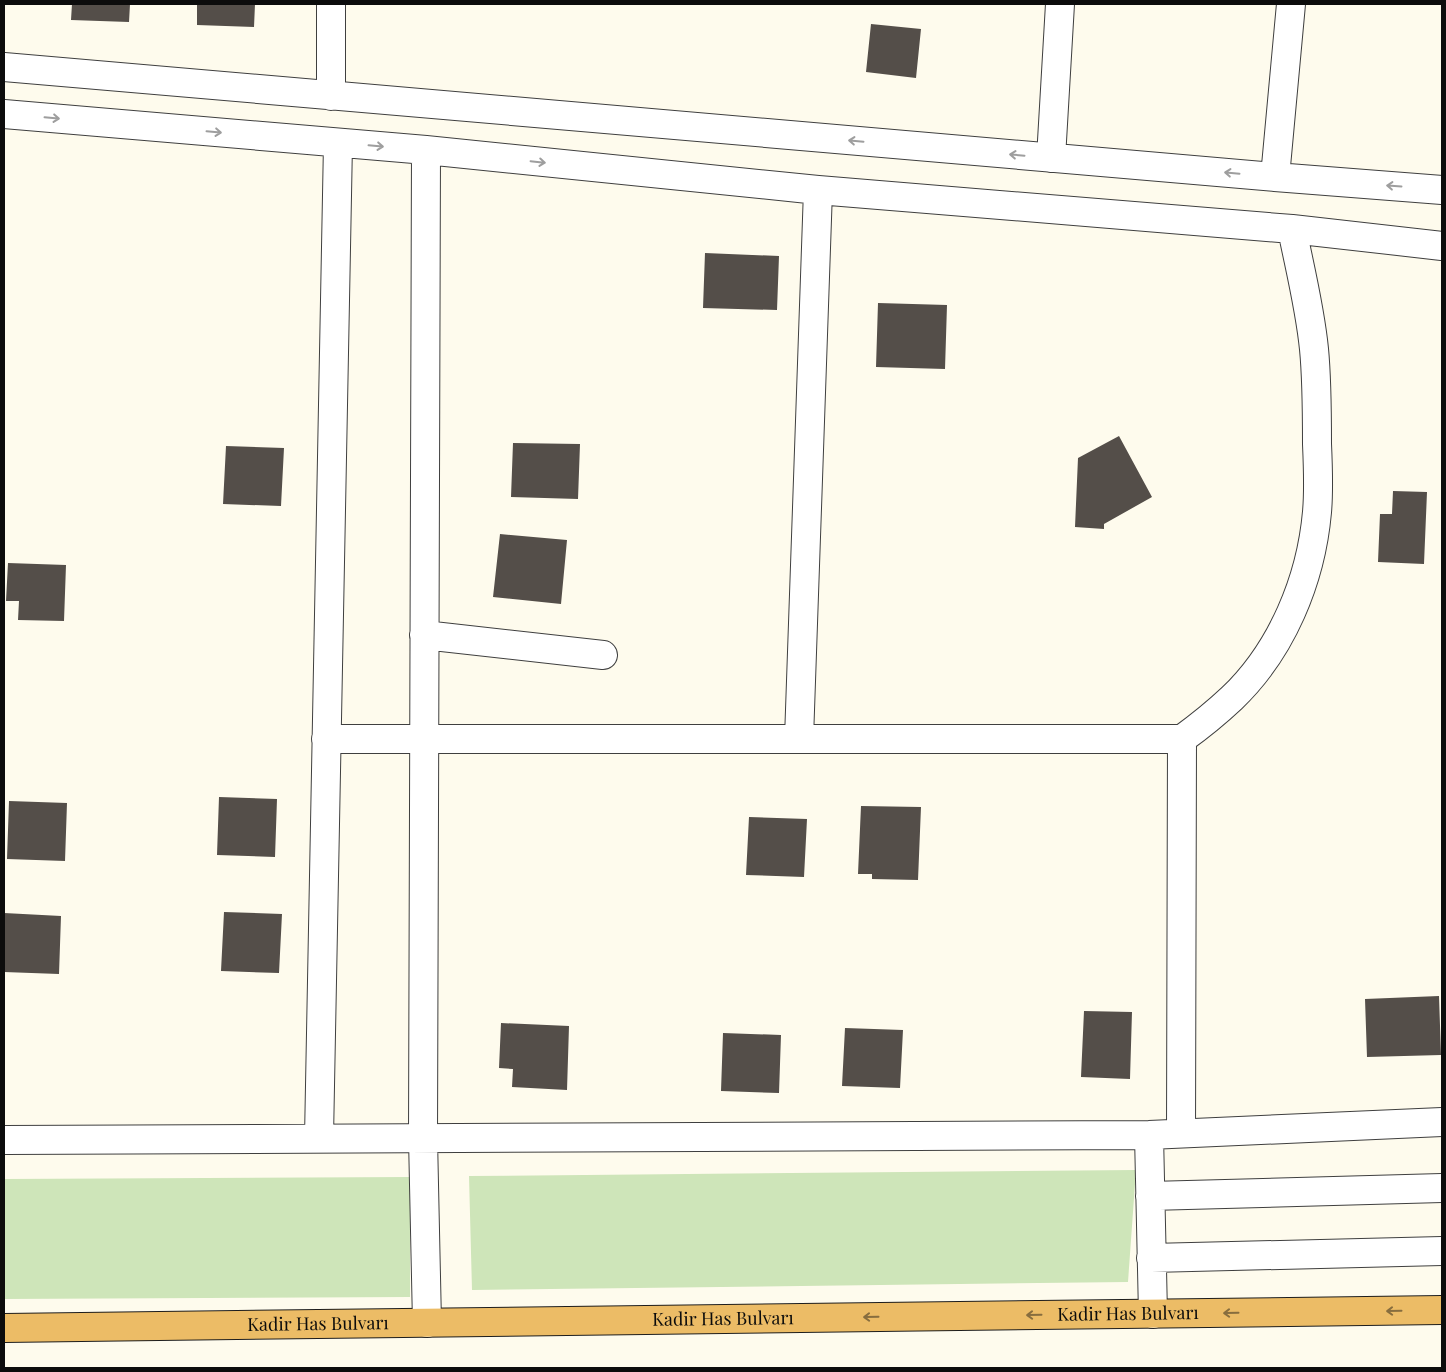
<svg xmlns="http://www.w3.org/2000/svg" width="1446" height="1372" font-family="'Playfair Display',serif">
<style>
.green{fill:#cee5b9}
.building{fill:#544e49}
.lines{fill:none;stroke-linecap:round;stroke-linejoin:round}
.minor-casing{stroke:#3f3f3f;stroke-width:30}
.trunk-casing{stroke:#1d1d1d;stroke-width:30}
.minor{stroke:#fff;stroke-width:28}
.trunk{stroke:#ecbc66;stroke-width:28}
.oneway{stroke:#9e9e9e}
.oneway2{stroke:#876d3e}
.labels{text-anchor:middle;stroke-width:5;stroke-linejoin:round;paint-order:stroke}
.street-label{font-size:18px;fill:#0c0c0c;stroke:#fff}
</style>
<rect width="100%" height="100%" fill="#fefbed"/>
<path class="green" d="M1136,1170L1128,1282L472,1290L469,1176Z
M410,1177V1297L4,1299V1179Z"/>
<path class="building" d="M72,4H130L129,22L71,20Z
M197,4H255L254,27L197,25Z
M871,24L921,29L916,78L866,72Z
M705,253L779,256L777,310L703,308Z
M878,303L947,305L945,369L876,367Z
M1119,436L1152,497L1104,524V529L1075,527L1078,458Z
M513,443L580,444L578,499L511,497Z
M226,446L284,448L281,506L223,504Z
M1393,491L1427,492L1424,564L1378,562L1380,514H1392Z
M500,534L567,540L561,604L493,597Z
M8,563L66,565L64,621L18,620L19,601H6Z
M219,797L277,799L275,857L217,855Z
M9,801L67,803L65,861L7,859Z
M861,806L921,807L918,880L872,879V874H858Z
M749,817L807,819L804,877L746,875Z
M224,912L282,914L279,973L221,971Z
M4,913L61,916L59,974L4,972Z
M1439,996L1441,1055L1367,1057L1365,999Z
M1084,1011L1132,1012L1130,1079L1081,1077Z
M501,1023L569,1026L567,1090L512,1087L513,1069L499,1068Z
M845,1028L903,1030L900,1088L842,1086Z
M723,1033L781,1035L779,1093L721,1091Z"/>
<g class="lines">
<g class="minor-casing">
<path id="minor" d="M331,4V96
M4,67L1275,177L1442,190
M4,114L426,150L818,190L1292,229L1442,246
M426,150L423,1138L427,1323
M1051,158L1060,4
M1275,177L1291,4
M424,635L603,655
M326,739H1182
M799,739L818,190
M1181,1133L1182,739C1200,726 1216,713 1232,698C1282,650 1311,580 1317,512C1319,490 1318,466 1317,444C1317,412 1317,380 1314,349C1310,308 1300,269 1292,229
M1149,1135L1153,1314
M319,1138L338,143
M4,1140L1149,1135L1442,1122
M1150,1196L1442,1188
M1151,1258L1442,1251"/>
</g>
<g class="trunk-casing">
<g id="trunk">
<path id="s1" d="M4,1328L1442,1310"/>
</g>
</g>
<use href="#minor" class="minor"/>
<use href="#trunk" class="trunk"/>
</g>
<defs><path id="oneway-shaft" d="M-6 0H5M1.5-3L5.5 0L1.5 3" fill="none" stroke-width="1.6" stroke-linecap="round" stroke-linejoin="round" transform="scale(1.25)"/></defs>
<g class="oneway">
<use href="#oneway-shaft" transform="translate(52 118) rotate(5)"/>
<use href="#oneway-shaft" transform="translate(214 132) rotate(5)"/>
<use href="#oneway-shaft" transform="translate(856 141) rotate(-175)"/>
<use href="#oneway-shaft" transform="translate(376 146) rotate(5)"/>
<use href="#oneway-shaft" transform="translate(1017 155) rotate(-175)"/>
<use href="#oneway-shaft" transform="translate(538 162) rotate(6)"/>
<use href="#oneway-shaft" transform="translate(1232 173) rotate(-175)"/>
<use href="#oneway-shaft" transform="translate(1394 186) rotate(-176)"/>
</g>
<g class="oneway2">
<use href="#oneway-shaft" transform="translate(1394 1311) rotate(179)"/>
<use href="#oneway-shaft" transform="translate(1231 1313) rotate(179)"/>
<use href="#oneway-shaft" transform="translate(1034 1315) rotate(179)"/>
<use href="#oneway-shaft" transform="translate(871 1317) rotate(179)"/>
</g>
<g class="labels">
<g class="street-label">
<text dy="6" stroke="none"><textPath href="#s1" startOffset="1124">Kadir Has Bulvarı</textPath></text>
<text dy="6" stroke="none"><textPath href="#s1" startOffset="719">Kadir Has Bulvarı</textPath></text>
<text dy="6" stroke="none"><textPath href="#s1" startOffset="314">Kadir Has Bulvarı</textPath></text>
</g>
</g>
<rect width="1446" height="1372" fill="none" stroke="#0c0c0c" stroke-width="10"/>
</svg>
